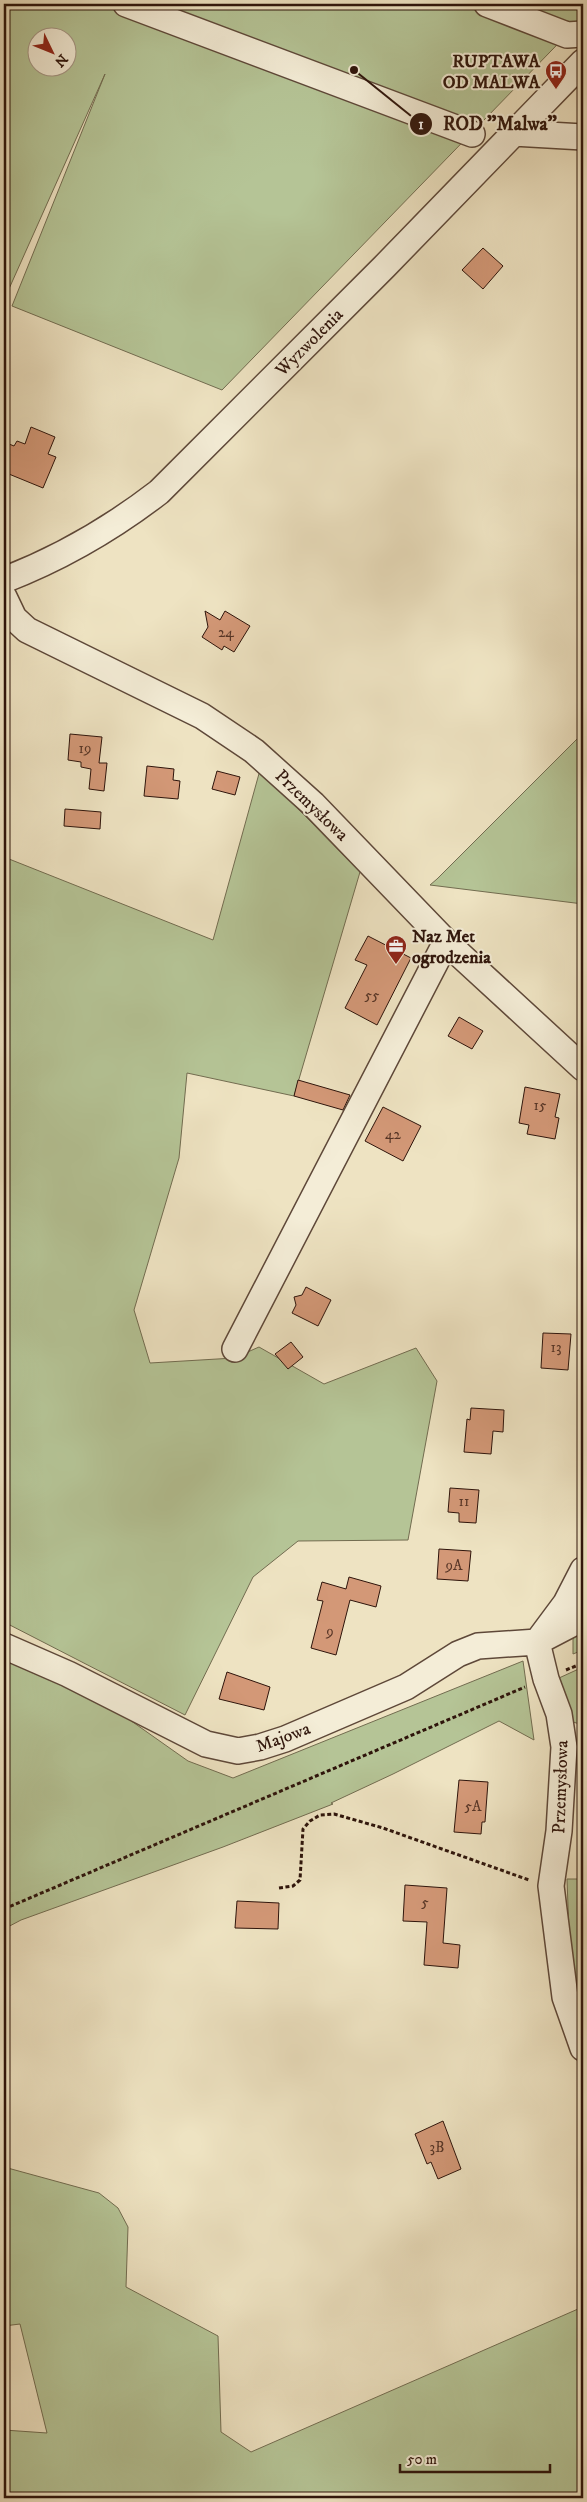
<svg xmlns="http://www.w3.org/2000/svg" width="587" height="2502" font-family="'IM FELL DW Pica',serif">
<style>
.green{fill:#b5c496;stroke:#726c50;fill-rule:evenodd}
.building{fill:#d39877;stroke:#2e140b}
.lines{fill:none;stroke-linecap:round;stroke-linejoin:round}
.minor-casing{stroke:#5e4839;stroke-width:28}
.path{stroke:#2e140b;stroke-width:3;stroke-dasharray:4 2.5;stroke-linecap:butt}
.minor{stroke:#f4edd7;stroke-width:25}
.labels{text-anchor:middle;stroke-width:4;stroke-linejoin:round;paint-order:stroke}
.number-label{font-size:15px;fill:#573526}
.poi-label{font-size:18px;font-weight:bold;fill:#2e140b;stroke:#f4edd7;text-anchor:end}
.street-label{font-size:18px;fill:#2e140b;stroke:#f4edd7}
.leader{fill:none;stroke:#2e140b;stroke-width:2}
.callout-dot{fill:#2e140b;stroke:#f4edd7;stroke-width:2}
.mark-label{font-size:15px;text-anchor:middle;font-weight:bold;fill:#fff}
.callout-label{font-size:19px;text-anchor:middle;font-weight:bold;fill:#2e140b;stroke:#f4edd7;stroke-width:4;stroke-linejoin:round;paint-order:stroke}
</style>
<rect width="100%" height="100%" fill="#eee3c2"/>
<filter id="stains"><feTurbulence type="fractalNoise" baseFrequency=".004" numOctaves="4"/><feColorMatrix values="0 0 0 0 .2 0 0 0 0 .09 0 0 0 0 .02 0 0 0 .5 -.17"/></filter>
<radialGradient id="worn" r=".72"><stop offset=".6" stop-color="#630" stop-opacity="0"/><stop offset="1" stop-color="#630" stop-opacity=".3"/></radialGradient>
<path class="green" d="M4,4H583V18L222,390L12,306L105,74L4,300ZM38,38H68V68H38Z
M583,733V904L430,885L437,879Z
M260,770L360,872L294,1096L187,1073L179,1158L134,1310L150,1363L234,1358L259,1347L324,1384L416,1348L437,1381L408,1540L298,1541L253,1577L185,1715L4,1622V857L213,940Z
M583,1616V1650L573,1654V1639Z
M4,1654L86,1689L188,1761L233,1778L523,1661L534,1740L499,1721L393,1774L331,1803L333,1804L223,1847L21,1920L4,1929Z
M583,1667V1695L581,1698L583,1700L581,1709L583,1725L573,1722L559,1678Z
M567,1879H583V2019L570,1961Z
M4,2167L99,2193L118,2208L128,2227L126,2287L218,2336L221,2432L251,2452L578,2309L583,2327V2498H4V2430L47,2433L20,2324L4,2326Z"/>
<path class="building" d="M483,248L503,266L483,289L462,270Z
M31,427L55,437L48,454L56,457L43,488L4,472V442L14,446L17,441L25,444Z
M205,611L220,620L225,611L250,626L234,652L224,646L222,650L202,637L208,627Z
M70,734L102,737L99,763H107L104,791L89,789L91,769L81,767V762L68,760Z
M147,766L174,769L173,780L180,781L178,799L144,796Z
M217,771L240,777L235,795L212,789Z
M65,809L101,812L100,829L64,826Z
M368,936L411,958L377,1025L345,1008L367,965L355,960Z
M459,1017L483,1031L472,1049L448,1036Z
M298,1080L350,1095L343,1110L294,1096Z
M525,1087L560,1094L555,1117L559,1118L555,1139L527,1134L529,1125L519,1123Z
M383,1107L421,1126L403,1161L365,1141Z
M306,1287L331,1300L318,1326L292,1313L296,1305L294,1297L302,1295Z
M543,1333L571,1334L568,1370L541,1368Z
M291,1342L303,1357L288,1369L275,1354Z
M471,1408L504,1410L503,1432L493,1431L491,1454L464,1452L467,1419L470,1420Z
M450,1488L479,1490L476,1523L459,1522V1513L448,1512Z
M439,1549L471,1551L468,1581L437,1579Z
M349,1577L381,1586L376,1607L350,1600L336,1655L311,1648L323,1601L317,1600L322,1582L346,1589Z
M227,1672L270,1687L264,1710L219,1699Z
M459,1780L488,1782L485,1822H482L481,1834L454,1832Z
M405,1885L447,1888L443,1943L460,1945L458,1968L424,1965L427,1922L403,1921Z
M237,1901L279,1903L278,1929L235,1928Z
M443,2121L461,2169L438,2179L431,2162L427,2164L415,2134Z"/>
<g class="lines">
<g class="minor-casing">
<path id="minor" d="M126,4L472,134
M487,4L567,35L583,34
M513,133L583,137
M4,580C61,558 111,529 159,492L384,267L583,62
M4,597L14,618L27,630L202,716L254,751L313,804L446,942L583,1068
M235,1349L446,942
M583,1570L566,1603L537,1642L546,1679L559,1714L564,1747L559,1831L551,1886L565,1997L583,2048
M4,1646L68,1674L206,1744L238,1751L260,1747L285,1739L406,1687L458,1654L478,1646L537,1642L583,1618"/>
</g>
<path class="path" d="M566,1670L583,1663
M279,1888L293,1886L300,1880L303,1829L310,1821L320,1815L334,1814L383,1828L529,1880
M4,1909L525,1687"/>
<use href="#minor" class="minor"/>
</g>
<defs>
<g id="bus-pin" transform="scale(1.125)"><path d="M0 17L-7.5 6A9.5 9.5 0 1 1 7.5 6Z" fill="#8f2418" stroke="#f4edd7"/><path d="M-5-6H5V4H4V6H2V4H-2V6H-4V4H-5ZM-3.5-4V0h7V-4ZM-3.5 1.2v1.5H-2V1.2ZM2 1.2v1.5H3.5V1.2Z" fill="#fff"/></g>
<g id="office-pin" transform="scale(1.125)"><path d="M0 17L-7.5 6A9.5 9.5 0 1 1 7.5 6Z" fill="#8f2418" stroke="#f4edd7"/><path d="M-6-3h4V-5.5h4V-3h4V5H-6ZM-1-4.5V-3h2v-1.5ZM-6 0V1H6V0Z" fill="#fff"/></g>
</defs>
<g fill-rule="evenodd">
<use href="#bus-pin" x="556" y="71"/>
<use href="#office-pin" x="396" y="946"/>
</g>
<g class="labels">
<g class="number-label">
<text x="226" y="637">24</text>
<text x="85" y="753">19</text>
<text x="372" y="1000">55</text>
<text x="540" y="1110">15</text>
<text x="393" y="1139">42</text>
<text x="556" y="1352">13</text>
<text x="464" y="1506">11</text>
<text x="454" y="1570">9A</text>
<text x="330" y="1636">9</text>
<text x="473" y="1811">5A</text>
<text x="425" y="1907">5</text>
<text x="437" y="2152">3B</text>
</g>
<g class="poi-label">
<text x="540" y="67">RUPTAWA<tspan x="540" dy="21">OD MALWA</tspan></text>
<text x="412" y="942" text-anchor="start">Naz Met<tspan x="412" dy="21">ogrodzenia</tspan></text>
</g>
<g class="street-label">
<text transform="translate(309 342) rotate(-45)" y="6">Wyzwolenia</text>
<text transform="translate(312 805) rotate(44)" y="6">Przemysłowa</text>
<text transform="translate(283 1737) rotate(-20)" y="6">Majowa</text>
<text transform="translate(560 1787) rotate(-88)" y="6">Przemysłowa</text>
</g>
</g>
<path class="leader" d="M354 70L421 124"/>
<g class="callout-dot">
<circle cx="354" cy="70" r="5"/>
<circle cx="421" cy="124" r="12"/>
</g>
<g class="mark-label">
<text x="421" y="129">1</text>
</g>
<g class="callout-label">
<text x="500" y="130">ROD "Malwa"</text>
</g>
<rect width="587" height="2502" fill="none" stroke="#eee3c2" stroke-width="20"/>
<rect x="5" y="5" width="577" height="2492" fill="none" stroke="#2e140b" stroke-width="2.5"/>
<rect x="10" y="10" width="567" height="2482" fill="none" stroke="#2e140b"/>
<g transform="translate(52 52) rotate(133)"><circle r="24" fill="#f4edd7" stroke="#a59685"/>
<path d="M0-4L9 19L0 12L-9 19Z" fill="#8f2418"/>
<text y="-8" font-size="14" font-weight="bold" text-anchor="middle" fill="#2e140b">N</text>
</g>
<path d="M400 2464v8h150v-8" fill="none" stroke="#2e140b" stroke-width="2.5"/>
<text x="407" y="2464" font-size="15" fill="#2e140b" stroke="#f4edd7" stroke-width="4" paint-order="stroke">50 m</text>
<rect width="100%" height="100%" filter="url(#stains)"/>
<rect width="100%" height="100%" fill="url(#worn)"/>
</svg>
